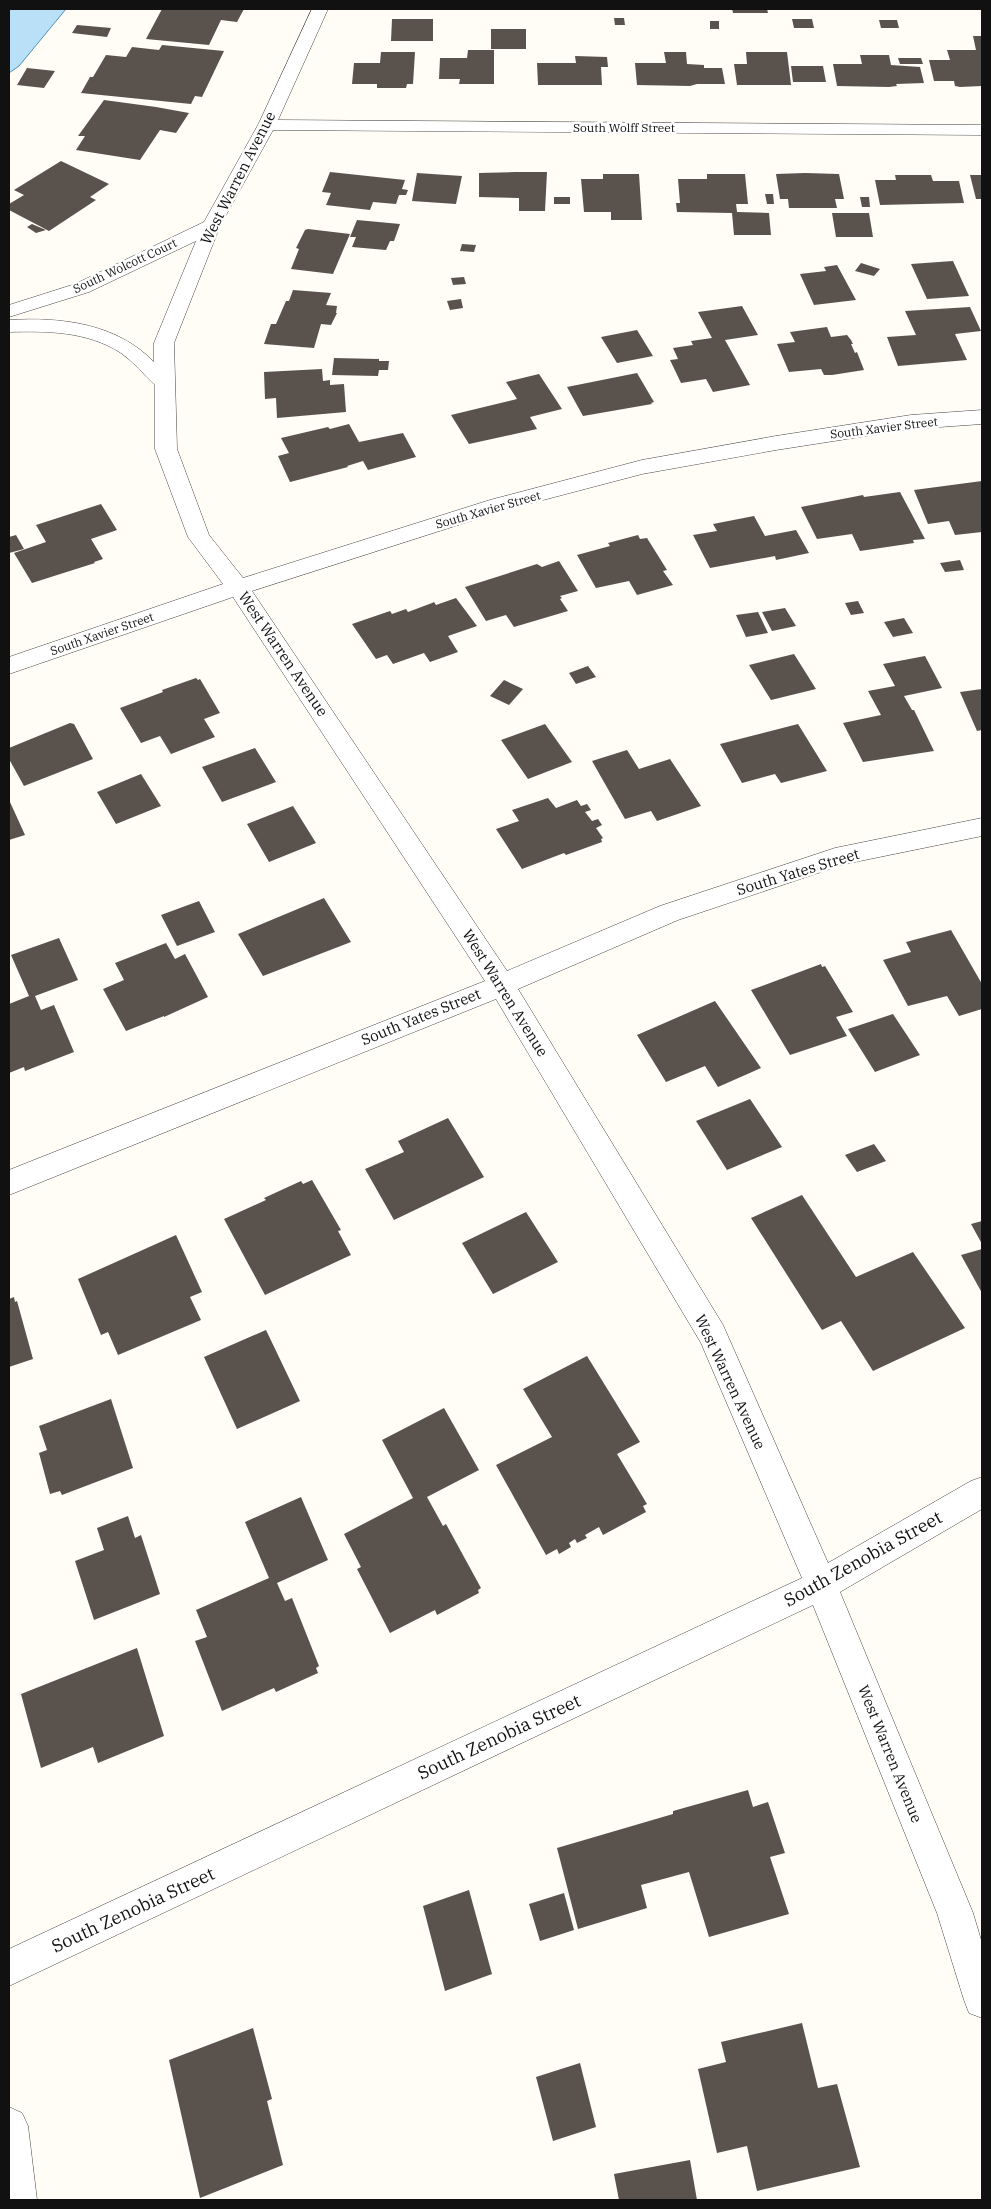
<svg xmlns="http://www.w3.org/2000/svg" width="991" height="2209" font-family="'IBM Plex Serif',serif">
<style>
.water{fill:#b9e0f7;stroke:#3f96cf}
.building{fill:#5a524d}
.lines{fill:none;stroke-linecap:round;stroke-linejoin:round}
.minor-casing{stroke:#444;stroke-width:1}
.minor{fill:#fff;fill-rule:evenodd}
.labels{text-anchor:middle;stroke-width:5;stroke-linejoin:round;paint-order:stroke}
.far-street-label{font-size:12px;fill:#111;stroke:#fff}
.street-label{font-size:15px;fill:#111;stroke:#fff}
.near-street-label{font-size:18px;fill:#111;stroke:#fff}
</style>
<rect width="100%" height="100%" fill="#fffdf5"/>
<path class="water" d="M9,9H66L19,66L9,73Z"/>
<path class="building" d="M162,9H244L237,22L221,20L209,45L146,39Z
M732,9H767L768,13H733Z
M614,18H624L625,25H615Z
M392,19H433V41H391Z
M792,19H812L814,28H794Z
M879,20H897L899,28H881Z
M710,21H719V29H710Z
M77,25L111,28L107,37L72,33Z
M491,29H526V49H491Z
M973,36H982V86L960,87L955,86L954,81H934L929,60H950L947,50H976Z
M162,45L224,51L202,97L195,96L191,104L81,93L90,77H93L106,55L126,57L132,47L159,50Z
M468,50H494V84H459L460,79H439L440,58H467Z
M381,52H415L413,84H407L406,88H377V84H352L354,63H380Z
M664,52H686L687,64L704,65V68H722L725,84H697L690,86L637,85L635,63H666Z
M746,52H787L791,85H737L734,64H747Z
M860,55H889L891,65L920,67L924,83L896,84L897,86L889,87L837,86L833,64H862Z
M575,56L607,57L608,67H601L602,85H538L537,63H576Z
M898,58H921L923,64H900Z
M791,66H823L826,82H793Z
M27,68L55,71L44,88L17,85Z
M104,100L156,107L189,113L176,133L160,130L140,160L76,150L85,136H78Z
M61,161L109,184L90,197L96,200L49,231L9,210V204L24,195L14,190Z
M330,172L405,180L402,189L408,190L406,195H399L396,204L373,202L370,210L326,205L331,193L322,192Z
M515,172H547L545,211H519V198L479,197V173Z
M417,173L462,176L456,204L412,201Z
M805,173L839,174L844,199H835L837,208H789L788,199H780L776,174Z
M603,174H639L642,220H611V212H584L581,179H603Z
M707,174H745L748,204H736L737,212L769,213L771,235H734L732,213L677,212L676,203H680L678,179H707Z
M895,175H931L933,181H959L964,203L880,205L875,180H896Z
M970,175H982V199H976Z
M765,194H773L774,204H767Z
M554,197H570V204H554Z
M860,197H869L870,207H862Z
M832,213H869L873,237H836Z
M357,220L400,224L394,241H390L386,250L352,247L356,237H350Z
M32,224L46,230L36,233L27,227Z
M308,229L350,234L333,274L291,269L299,249L296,248L305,230Z
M462,244L476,245L474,252L460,251Z
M953,261L969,296L927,299L911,264Z
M861,263L880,269L874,276L855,271Z
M837,265L856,300L814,305L800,274L826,271L824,267Z
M464,277L466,284L453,285L451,278Z
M293,290L331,293L326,305L337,306L336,313H337L331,325L321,324L314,348L264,344L271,324H276L286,301H289Z
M461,299L463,308L450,310L447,301Z
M742,306L758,335L725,340L750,385L713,392L706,379L681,383L670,360L678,359L673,348L693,345L691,341L712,338L698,312Z
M970,307L981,331L955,334L967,360L898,366L887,337L916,335L905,311Z
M827,327L831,337L847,335L851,340L853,344H851L855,353L857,352L864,370L832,375H824L821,369L789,372L777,344L795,342L790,332Z
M637,330L653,356L617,363L601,337Z
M334,358L379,359V361H389L388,370H379L378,376L332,375Z
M322,369L323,381L330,380V385L344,384L346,412L277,418L276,398L265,399L264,372Z
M637,373L654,402L651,403L652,404L583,416L567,387Z
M539,374L562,409L530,417L537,429L469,444L451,415L517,399L506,382Z
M349,424L359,442L403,433L416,457L368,470L363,461L347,466L348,467L290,482L278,456L289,453L281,438L328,427L330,429Z
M982,481V532L955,535L949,521L928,524L914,490Z
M900,492L925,539L913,540L914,543L860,551L852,534L817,539L801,507L863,495L864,497Z
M101,504L117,530L91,539L103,559L94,562L95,563L32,583L14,553L46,542L36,525Z
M754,516L765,536L796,530L809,553L776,560L775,556L710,568L693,535L717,531L713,524Z
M16,535L24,549L9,553V537Z
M638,535L640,539L647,538L667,570L663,571L673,585L637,595L629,581L596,588L577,555L610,546L608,543Z
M960,560L964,570L945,572L940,563Z
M559,561L578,591L560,596L562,598L560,599L568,611L514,627L506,615L486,621L465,587L537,564L542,567Z
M456,598L477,626L448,636L458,652L430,662L424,653L393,664L387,655L376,659L352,624L390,611L392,614L406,609L408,612L432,603L434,602L436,605Z
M858,601L864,613L851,615L845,603Z
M785,608L796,626L772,631L762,612Z
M758,612L768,633L746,637L736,615Z
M904,618L913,633L893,637L884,622Z
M794,654L816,689L771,700L749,665Z
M925,656L942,688L904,696L912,710H914L934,751L863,762L843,723L881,715L868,691L895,686L883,664Z
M588,666L596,677L576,684L569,673Z
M196,678L198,680L200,679L220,713L204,719L215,737L171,754L160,736L141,743L120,708L163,692L162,690Z
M504,680L523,689L509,705L490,696Z
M982,689V730L977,731L960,692Z
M70,723L74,724L93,759L24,786L9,759V748Z
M545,724L572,762L528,779L501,740Z
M798,724L827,771L781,783L775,774L742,783L720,744Z
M255,748L276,782L222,802L202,767Z
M627,750L639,769L670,759L701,806L657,821L651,811L625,819L592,761Z
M141,774L161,806L116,824L97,792Z
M548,798L556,808L577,800L581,806L587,804L591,810L585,812L592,821L598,819L602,825L596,828L603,838L601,839L602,842L566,855L564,853L522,869L496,829L519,821L512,810Z
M10,802L25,835L9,840V803Z
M293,806L316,843L269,862L247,824Z
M324,898L351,942L263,976L238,934Z
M199,901L215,932L177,946L161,915Z
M951,930L982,984V1009L959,1016L947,996L908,1006L883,960L911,952L906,942Z
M59,938L78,980L35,996L41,1010L54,1005L74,1052L25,1071L24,1067L9,1073V1004L29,996L11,955Z
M166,943L175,959L185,954L208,997L164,1017V1016L126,1031L103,989L124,980L115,963Z
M821,964L822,967L825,966L853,1012L836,1017L847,1036L790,1055L751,990Z
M715,1001L761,1068L718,1087L705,1066L666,1082L637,1035Z
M893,1014L920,1055L875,1072L848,1029Z
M750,1099L782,1147L727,1170L696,1121Z
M448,1118L484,1177L394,1220L365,1169L404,1152L398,1141Z
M874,1144L886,1161L857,1172L845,1155Z
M312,1180L341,1230L338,1231L351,1255L265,1295L224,1219L266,1200L264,1198L301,1181L303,1184Z
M802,1195L856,1277L913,1252L965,1328L873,1371L841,1321L822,1330L751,1218Z
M526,1212L558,1262L493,1294L462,1243Z
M982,1221V1244L971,1224Z
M176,1235L202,1292L190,1297L201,1320L118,1355L108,1332L101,1335L78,1279Z
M982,1249V1293L961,1255Z
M14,1297L15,1302L17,1301L33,1359L9,1367V1299Z
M266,1330L300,1401L237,1429L204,1357Z
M587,1356L640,1442L617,1454L647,1504L643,1506L646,1512L603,1535L599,1527L585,1535L587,1538L577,1543L575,1539L569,1543L571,1547L559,1554L557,1549L546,1555L496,1465L552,1437L523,1389Z
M111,1399L133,1468L62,1495L60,1491L50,1494L39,1453L47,1450L39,1426Z
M444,1408L479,1470L427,1497L443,1526L446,1524L481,1588L478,1590L479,1593L437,1615L435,1610L390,1633L357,1569L361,1567L344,1534L413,1498L382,1440Z
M301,1497L328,1560L277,1583L285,1601L292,1598L319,1666L316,1668L318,1673L276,1692L274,1688L222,1711L195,1641L207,1637L196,1610L269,1578L245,1522Z
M128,1516L135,1538L141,1535L160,1594L94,1620L75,1561L104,1550L97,1528Z
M137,1648L164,1736L98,1763L93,1747L41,1768L21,1694Z
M748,1790L753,1807L768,1802L785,1853L770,1857L789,1914L709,1937L689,1872L641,1885L647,1908L578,1929L557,1848L673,1814V1811Z
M469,1890L492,1974L445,1991L423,1906Z
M564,1893L574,1930L540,1941L529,1904Z
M802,2023L818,2088L837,2084L860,2167L757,2191L747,2146L717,2153L698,2069L726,2062L721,2042Z
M253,2028L272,2099L267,2101L283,2165L200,2198L169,2060Z
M580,2063L596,2127L553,2141L536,2077Z
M690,2160L697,2200H619L614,2174Z"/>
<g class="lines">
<g class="minor-casing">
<path id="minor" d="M312,9H328L278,120L982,125V135L273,130L220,226L174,343L177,449L209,535L243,578L490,500L642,460L776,436L911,415L982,410V424L911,429L776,450L642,474L505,510L252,591L507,971L660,906L835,848L982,818V836L845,864L678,920L518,989L723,1325L828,1563L971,1481L982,1477V1509L840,1592L973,1913L982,1943V2018L969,2013L964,2000L937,1913L813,1605L9,1986V1949L802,1578L701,1343L496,999L9,1195V1170L485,981L233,597L9,674V657L223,584L188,537L155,449V385C144,375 134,362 121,353C87,331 47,331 9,332V320C61,317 116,323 154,362V343L196,241L89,292L9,317V305L75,284L204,222L258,125Z
M9,2107L22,2113L28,2126L37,2200H9Z"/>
</g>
<use href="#minor" class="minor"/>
</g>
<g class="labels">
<g class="far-street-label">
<text x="624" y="132">South Wolff Street</text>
<text transform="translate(125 266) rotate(-25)" y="4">South Wolcott Court</text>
<text transform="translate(884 428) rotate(-7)" y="4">South Xavier Street</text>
<text transform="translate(488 510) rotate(-16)" y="4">South Xavier Street</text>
<text transform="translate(102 634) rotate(-19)" y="4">South Xavier Street</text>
</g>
<g class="street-label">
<text transform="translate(238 178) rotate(-63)" y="5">West Warren Avenue</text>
<text transform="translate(283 654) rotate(56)" y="5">West Warren Avenue</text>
<text transform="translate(798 872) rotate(-17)" y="5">South Yates Street</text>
<text transform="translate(505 993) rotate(58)" y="5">West Warren Avenue</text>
<text transform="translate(421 1017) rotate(-22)" y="5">South Yates Street</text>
<text transform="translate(730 1382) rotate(65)" y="5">West Warren Avenue</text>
<text transform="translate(890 1754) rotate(68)" y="5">West Warren Avenue</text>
</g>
<g class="near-street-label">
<text transform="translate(863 1559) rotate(-29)" y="6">South Zenobia Street</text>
<text transform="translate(499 1737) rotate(-25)" y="6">South Zenobia Street</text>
<text transform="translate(133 1910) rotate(-25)" y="6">South Zenobia Street</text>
</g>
</g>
<rect width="991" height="2209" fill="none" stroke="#111111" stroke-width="20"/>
</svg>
